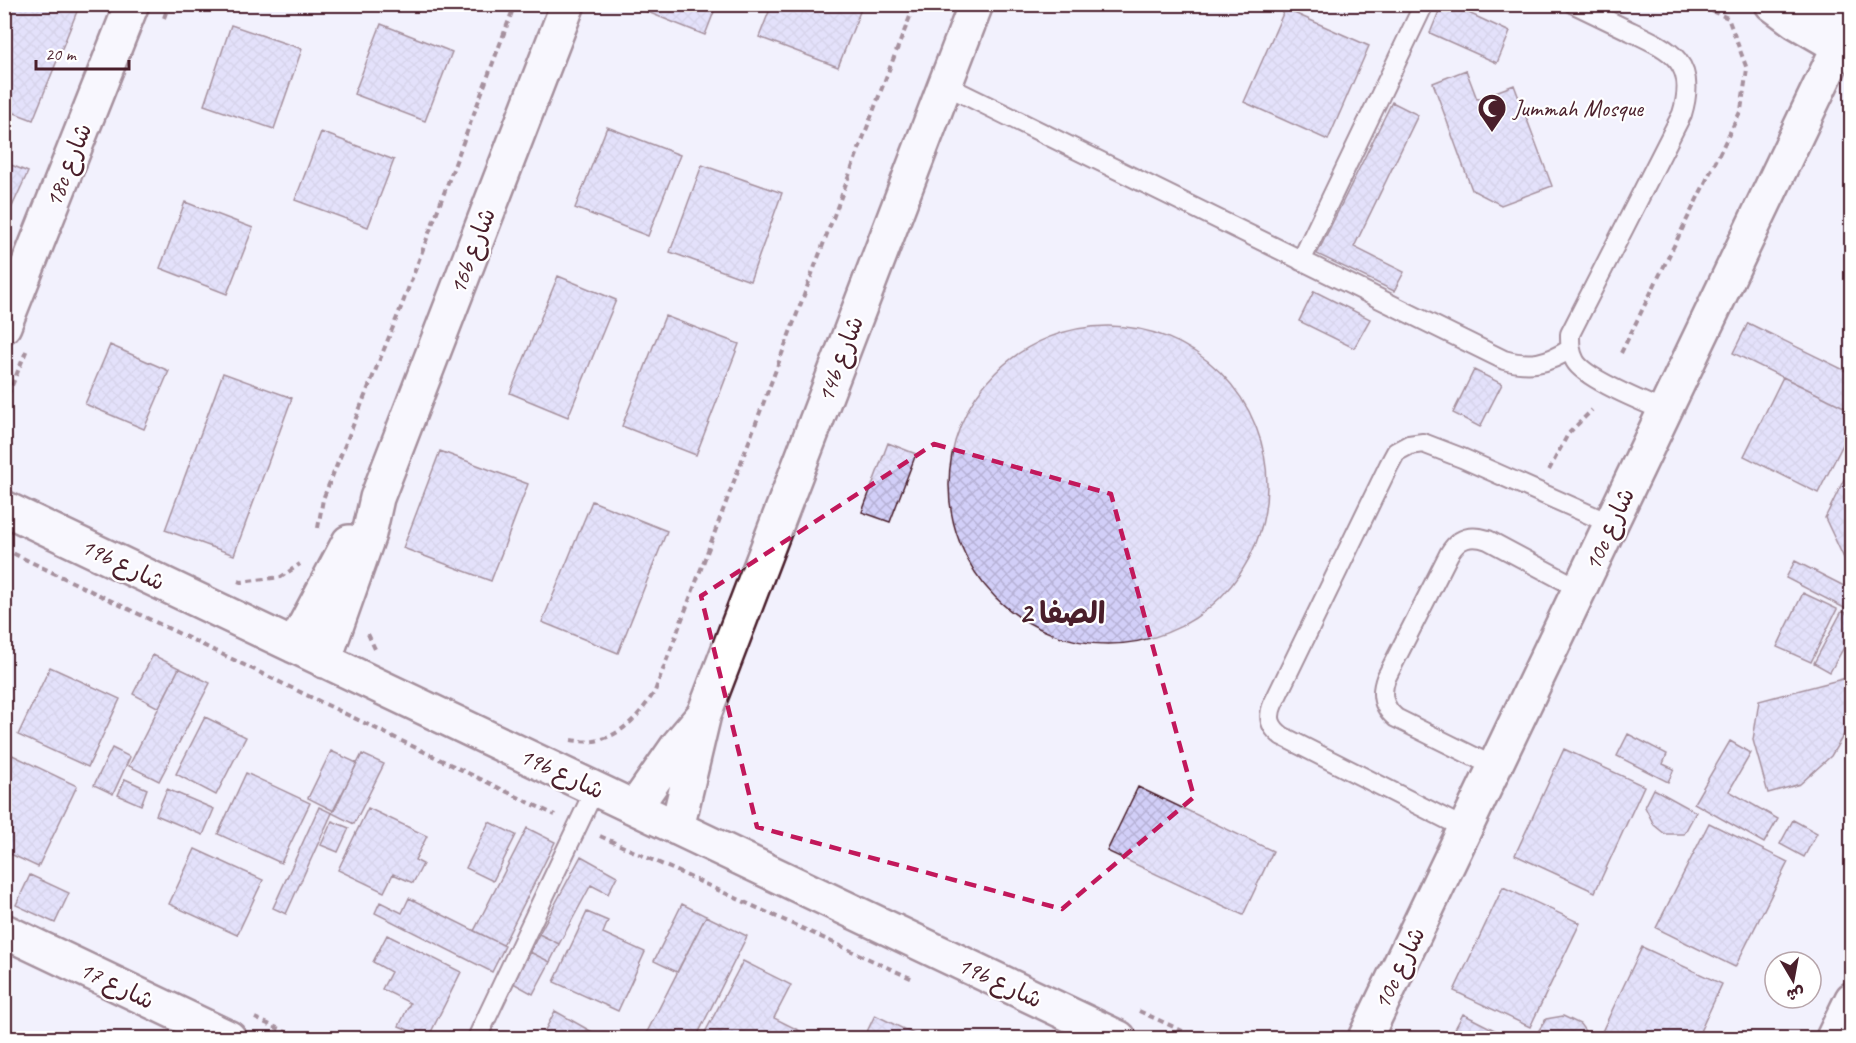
<svg xmlns="http://www.w3.org/2000/svg" width="1856" height="1043" font-family="Caveat,'Playpen Sans Arabic',sans-serif">
<style>
.building{fill:url(#building-cross-hatch);stroke:#4a1f2b;stroke-width:1.5}
.lines{fill:none;stroke-linecap:round;stroke-linejoin:round}
.service-casing{stroke:#4a1f2b;stroke-width:22}
.minor-casing{stroke:#4a1f2b;stroke-width:38}
.path{stroke:#4a1f2b;stroke-width:4;stroke-dasharray:6 4.5;stroke-linecap:butt}
.service{stroke:#fff;stroke-width:18}
.minor{stroke:#fff;stroke-width:33}
.marked{fill:none;stroke:#c2185b;stroke-width:4.5;stroke-dasharray:12 8;stroke-linejoin:round}
.labels{text-anchor:middle;stroke-width:4.5;stroke-linejoin:round;paint-order:stroke}
.poi-label{font-size:24px;fill:#4a1f2b;stroke:#fff;text-anchor:start}
.street-label{font-size:24px;fill:#4a1f2b;stroke:#fff}
.district-label{font-size:30px;font-weight:bold;fill:#4a1f2b;stroke:#fff}
</style>
<defs>
<pattern id="building-cross-hatch" width="8" height="8" patternUnits="userSpaceOnUse" patternTransform="scale(1.5)"><rect width="8" height="8" fill="#d2cff8"/><path d="M0 0l8 8M0 8l8-8" fill="none" stroke="#b6b1d5"/></pattern>
</defs>
<rect width="100%" height="100%" fill="#f2f1fd"/>
<filter id="ink" filterUnits="userSpaceOnUse"><feTurbulence type="fractalNoise" baseFrequency=".0167" numOctaves="2"/><feDisplacementMap in="SourceGraphic" scale="12" xChannelSelector="R" yChannelSelector="G"/><feConvolveMatrix kernelMatrix="1 2 1 2 8 2 1 2 1" color-interpolation-filters="sRGB"/></filter>
<g filter="url(#ink)">
<path class="building" d="M4,4H80L33,120L4,109Z
M636,4H717L705,35L635,7Z
M772,4H863L838,67L759,37Z
M1442,4H1449L1510,32L1497,63L1430,33Z
M1285,9L1369,46L1328,140L1244,102Z
M381,24L452,52L425,121L354,94Z
M231,25L302,49L274,129L204,105Z
M1466,70L1477,99L1514,85L1552,186L1501,205L1472,190L1433,83Z
M1392,102L1418,115L1354,247L1404,272L1394,291L1317,254Z
M607,127L680,155L648,236L575,208Z
M321,132L394,160L368,227L295,200Z
M4,162L28,172L4,224Z
M702,165L782,193L750,281L670,252Z
M185,202L253,228L227,294L160,268Z
M558,276L616,300L568,417L510,393Z
M1314,291L1370,319L1354,348L1299,321Z
M665,316L739,344L696,455L622,426Z
M1748,323L1852,374V411L1733,353Z
M949 485a159 159 0 1 1 318 0a159 159 0 1 1-318 0Z
M110,345L169,371L144,429L85,404Z
M1474,370L1502,384L1480,427L1453,413Z
M223,373L292,398L234,555L165,530Z
M1783,377L1852,411V427L1818,493L1744,456Z
M888,443L916,454L890,522L862,512Z
M440,451L528,484L491,581L403,548Z
M1852,463V575L1825,518Z
M592,501L667,531L618,653L542,622Z
M1795,561L1852,590V612L1786,578Z
M1803,593L1837,609L1811,662L1777,647Z
M1842,611L1852,616V633L1830,672L1814,663Z
M153,655L179,668L159,708L133,694Z
M50,667L120,699L88,767L18,735Z
M179,668L210,683L159,781L129,766Z
M1850,677L1852,687V721L1831,756L1800,784L1768,793L1753,740L1759,701Z
M205,717L246,737L216,795L176,774Z
M1628,734L1667,754L1663,764L1674,769L1668,782L1617,756Z
M1730,741L1751,753L1729,791L1778,819L1764,843L1694,803Z
M112,748L130,757L113,794L94,785Z
M1564,749L1644,786L1595,892L1515,855Z
M4,751L77,786L38,867L4,851V846L12,830L4,827Z
M331,751L357,763L334,811L308,798Z
M362,754L384,764L354,824L332,813Z
M246,773L310,803L281,863L218,834Z
M125,779L147,789L141,805L118,795Z
M1138,787L1273,851L1243,915L1107,851Z
M167,789L214,809L203,835L156,815Z
M1654,789L1696,812L1684,834H1665L1654,825L1645,807Z
M319,807L332,813L286,914L273,908Z
M368,808L427,836L415,860L423,864L413,883L393,874L384,892L338,870Z
M1793,820L1817,833L1804,857L1780,844Z
M332,821L349,828L338,852L321,845Z
M489,822L516,835L493,881L466,868Z
M1709,823L1788,862L1735,967L1656,928Z
M527,828L555,842L503,945L474,931Z
M195,849L263,880L237,935L169,904Z
M581,856L617,876L608,894L591,885L559,944L539,934Z
M30,875L69,893L55,923L16,905Z
M1503,887L1580,923L1530,1027L1454,991Z
M409,898L505,946L492,972L375,913L380,902L402,913Z
M682,904L706,916L677,972L654,961Z
M587,912L608,921L603,933L645,952L618,1011L554,982Z
M706,916L747,936L696,1038H644Z
M539,934L559,944L550,962L530,952Z
M387,935L461,972L428,1038L399,1026L410,1003L382,989L391,972L373,962Z
M1642,947L1722,984L1697,1038H1599Z
M530,952L550,962L533,994L513,983Z
M743,961L791,985L774,1018L814,1038H702Z
M555,1011L603,1038H541Z
M1463,1014L1510,1038H1450Z
M875,1015L914,1034L912,1038H864Z
M1563,1016L1580,1024L1590,1038H1534L1546,1019Z"/>
<g class="lines">
<g class="service-casing">
<path id="service" d="M1574,4C1593,13 1611,22 1630,31C1671,50 1698,62 1682,114L1570,334C1570,344 1570,352 1575,361C1585,379 1644,402 1664,411
M945,85L1504,360C1530,367 1547,364 1570,349
M1301,261L1424,4
M1495,767L1396,718C1383,707 1380,694 1386,678L1449,554C1458,538 1470,534 1488,540L1580,589
M1466,829L1282,736C1270,727 1267,718 1273,704L1389,465L1396,452L1409,445L1423,443L1462,458L1611,524
M477,1038L595,789"/>
</g>
<g class="minor-casing">
<path id="minor" d="M1772,4L1795,21L1838,46
M1820,4L1852,15
M4,326L132,4
M4,508L1119,1038
M294,646L349,542
M324,661L369,534L377,498L568,4
M635,807L679,744L701,718
M677,828L704,714L976,4
M4,931L229,1038
M1365,1038L1852,19
M1833,1038L1852,999"/>
</g>
<path class="path" d="M164,18L169,4
M1621,353L1741,110L1747,69L1728,18L1695,4
M4,405L27,349
M1549,470L1568,434L1592,410
M318,528L323,499L402,305L515,4
M4,549L555,815
M238,581L241,582L281,577L300,564
M368,634L375,649
M571,740C578,741 587,742 594,741C623,736 641,713 655,691L885,80L915,4
M600,836L915,980
M1139,1011L1198,1038
M255,1018L299,1038"/>
<use href="#service" class="service"/>
<use href="#minor" class="minor"/>
</g>
</g>
<path d="M0 0H1856V1043H0ZM934,444L1111,494L1194,797L1062,909L757,827L701,596Z" fill="#f2f1fd" fill-opacity=".55" fill-rule="evenodd"/>
<path class="marked" d="M934,444L1111,494L1194,797L1062,909L757,827L701,596Z"/>
<defs>
<g id="mosque-pin" transform="scale(1.5)"><path d="M0 17L-7.5 6A9.5 9.5 0 1 1 7.5 6Z" fill="#4a1f2b" stroke="#fff"/><path d="M3.5-4.9A6 6 0 1 0 3.5 4.9A5 5 0 1 1 3.5-4.9Z" fill="#fff"/></g>
</defs>
<g fill-rule="evenodd">
<use href="#mosque-pin" x="1492" y="108"/>
</g>
<g class="labels">
<g class="poi-label">
<text x="1513" y="116">Jummah Mosque</text>
</g>
<g class="street-label">
<text transform="translate(68 165) rotate(-68)" y="8">18c شارع</text>
<text transform="translate(472 251) rotate(-69)" y="8">16b شارع</text>
<text transform="translate(840 359) rotate(-69)" y="8">14b شارع</text>
<text transform="translate(1609 529) rotate(-65)" y="8">10c شارع</text>
<text transform="translate(123 564) rotate(26)" y="8">19b شارع</text>
<text transform="translate(562 773) rotate(25)" y="8">19b شارع</text>
<text transform="translate(1399 968) rotate(-64)" y="8">10c شارع</text>
<text transform="translate(1000 982) rotate(25)" y="8">19b شارع</text>
<text transform="translate(117 985) rotate(26)" y="8">شارع 17</text>
</g>
<g class="district-label">
<text x="1062" y="623">الصفا 2</text>
</g>
</g>
<rect width="1856" height="1043" fill="none" stroke="#fff" stroke-width="24"/>
<rect x="12" y="12" width="1832" height="1019" fill="none" stroke="#4a1f2b" stroke-width="2" filter="url(#ink)"/>
<g transform="translate(1793 980) rotate(170)"><circle r="28" fill="#ffffff" stroke="#b7a5aa" stroke-width="1.5"/>
<path d="M0-4.5L10 22L0 15L-10 22Z" fill="#4a1f2b"/>
<text y="-9" font-size="16" font-weight="bold" text-anchor="middle" fill="#4a1f2b">ش</text>
</g>
<path d="M36 60v9h93v-9" fill="none" stroke="#4a1f2b" stroke-width="3"/>
<text x="45" y="60" font-size="18" fill="#4a1f2b" stroke="#ffffff" stroke-width="4.5" paint-order="stroke">20 m</text>
</svg>
